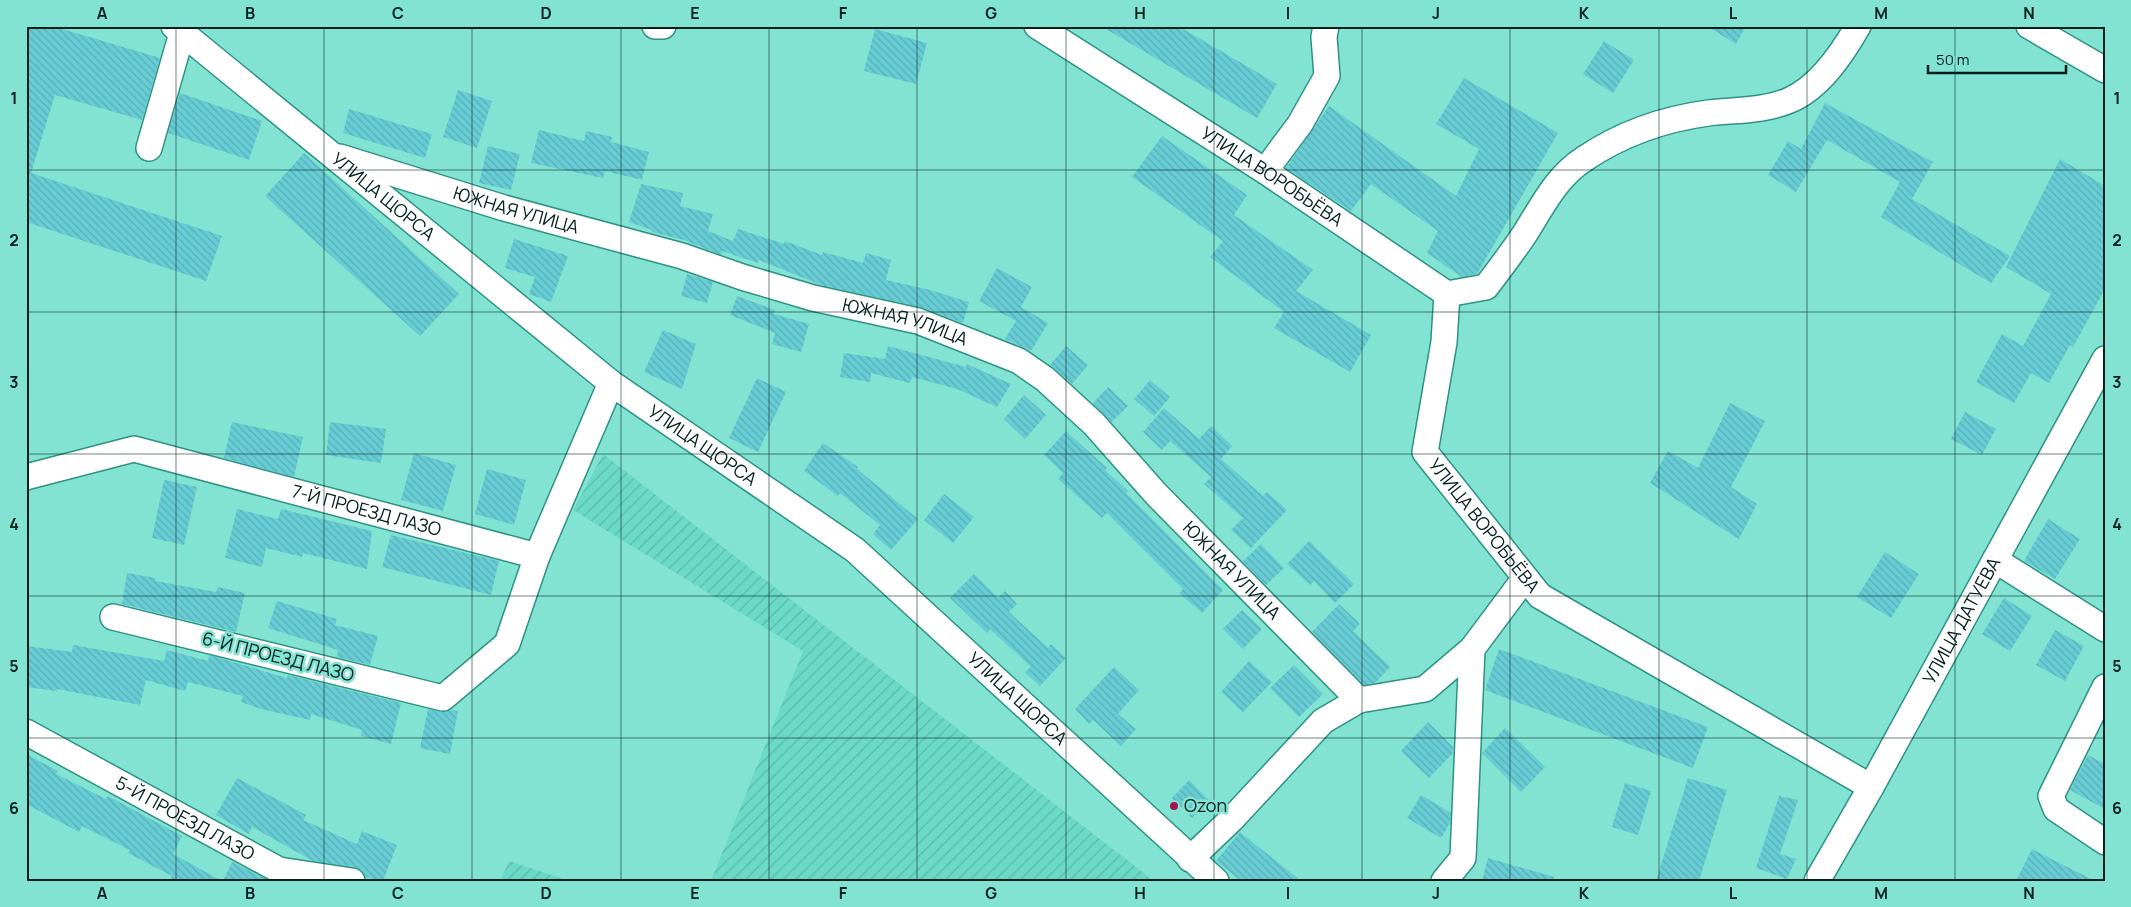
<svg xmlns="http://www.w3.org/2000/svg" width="2131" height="907" font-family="Manrope,sans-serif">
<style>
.industrial{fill:url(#industrial-furrows)}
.building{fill:url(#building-back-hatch)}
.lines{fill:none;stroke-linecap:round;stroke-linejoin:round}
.minor-casing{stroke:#2c9385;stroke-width:28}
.minor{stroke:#fff;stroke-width:25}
.grid{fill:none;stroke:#011f1b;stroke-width:1;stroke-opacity:0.55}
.poi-dot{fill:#a41253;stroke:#83e3d3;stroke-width:2}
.labels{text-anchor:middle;stroke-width:5;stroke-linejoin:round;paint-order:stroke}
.street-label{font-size:18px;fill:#011f1b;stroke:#83e3d3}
.poi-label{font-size:18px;fill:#011f1b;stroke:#83e3d3;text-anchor:start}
.neatline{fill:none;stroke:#011f1b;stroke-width:2}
.grid-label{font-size:16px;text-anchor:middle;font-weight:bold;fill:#011f1b}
</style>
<defs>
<pattern id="industrial-furrows" width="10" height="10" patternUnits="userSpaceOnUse" patternTransform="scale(1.25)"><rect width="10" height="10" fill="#6bd9c8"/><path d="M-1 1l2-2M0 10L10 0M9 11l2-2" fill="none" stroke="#5bbaab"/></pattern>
<pattern id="building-back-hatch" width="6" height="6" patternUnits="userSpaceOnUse" patternTransform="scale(1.25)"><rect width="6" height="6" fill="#67ccd4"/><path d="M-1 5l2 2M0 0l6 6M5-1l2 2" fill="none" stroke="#58afb5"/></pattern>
</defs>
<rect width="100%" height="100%" fill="#83e3d3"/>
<path class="industrial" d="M603,454L1154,881H711L803,651L573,510Z
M509,861L570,881H500Z"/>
<path class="building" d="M26,26H52L160,58L142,120L55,95L31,173L222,236L206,281L26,222Z
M1101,26H1178L1277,84L1257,118Z
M1707,26H1746L1736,44Z
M875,29L927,43L916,84L864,71Z
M1604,41L1634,60L1613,93L1583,74Z
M1464,78L1558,133L1477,274L1462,277L1427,253L1438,231L1371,184L1351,211L1286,168L1329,106L1456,196L1479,149L1436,124Z
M458,90L492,101L477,148L443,137Z
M180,93L262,121L249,160L168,133Z
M1825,103L1933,162L1912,199L2010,256L1991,283L1881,217L1900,182L1827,140L1796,192L1768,175L1788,141L1801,149Z
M349,109L432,134L425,158L343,133Z
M539,130L584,141L586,131L612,137L611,142L649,152L642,180L605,171L603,178L531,163Z
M1162,136L1247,195L1234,215L1313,270L1296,291L1371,335L1350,372L1274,328L1284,312L1210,257L1223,241L1132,177Z
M488,146L520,154L511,190L479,183Z
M304,153L459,294L420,336L265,196Z
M2060,159L2105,186V289L2073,347L2070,345L2049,383L2031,373L2014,403L1976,382L2002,334L2023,346L2051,294L2006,267Z
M641,184L683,193L680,206L713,214L708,231L733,241L738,229L784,244L785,241L822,255L823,252L863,263L866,253L891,260L886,280L930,290L969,302L963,323L921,307L824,286L759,260L758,263L722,251L721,255L684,240L652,232V230L629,222Z
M514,239L568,256L551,302L529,294L535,277L505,268Z
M997,268L1032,287L1021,307L1048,323L1031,351L1005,339L1016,321L979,301Z
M687,274L713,282L707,303L681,296Z
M737,296L775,310L774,314L809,324L801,352L772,344L775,333L730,315Z
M663,330L696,344L682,389L644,372Z
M888,346L966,367L967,364L1011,384L997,407L957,389L912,377L910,383L871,373L870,382L840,377L844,353L885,359Z
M1066,346L1088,365L1072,384L1050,365Z
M757,378L786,392L758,452L729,438Z
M1150,380L1170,397L1154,416L1134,399Z
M1108,387L1128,406L1112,422L1093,403Z
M1024,395L1046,415L1025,439L1004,419Z
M1730,403L1765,421L1731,487L1757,504L1739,539L1650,483L1668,451L1698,468Z
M1164,408L1199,439L1211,426L1232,446L1221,459L1263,496L1267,492L1287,510L1251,548L1231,530L1243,518L1204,484L1211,477L1170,441L1162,450L1143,432Z
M1965,412L1996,429L1982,455L1951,439Z
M232,422L303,437L294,477L224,458Z
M330,422L386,429L381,463L326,455Z
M1066,431L1107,468L1105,470L1128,491L1126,493L1223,590L1202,613L1179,593L1183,589L1107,513L1102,518L1058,479L1063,473L1044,455Z
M823,443L858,467L857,469L918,519L891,550L873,534L880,525L840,493L838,496L804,471Z
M414,453L456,465L443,511L401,500Z
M487,469L526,480L514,525L475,514Z
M164,480L197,487L184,545L152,538Z
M944,494L974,517L953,543L924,520Z
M237,509L278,519L281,509L372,531L367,569L303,553L302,557L266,548L262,567L225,558Z
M2048,519L2080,539L2055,579L2024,561Z
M391,535L499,561L491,595L382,567Z
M1309,541L1354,584L1335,603L1314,581L1310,585L1287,564Z
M1261,544L1284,568L1266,585L1243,561Z
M1885,552L1919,574L1891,618L1857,597Z
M127,573L156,578L155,581L216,592L218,587L245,593L236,632L122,604Z
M974,574L998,598L1005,591L1017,604L1009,612L1048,648L1051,644L1066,658L1040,686L1025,672L1031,667L990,629L987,633L950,598Z
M2004,598L2032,616L2010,651L1982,634Z
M277,601L337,619L335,625L378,636L370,665L337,657L338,650L268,628Z
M1339,604L1360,624L1353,631L1390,667L1375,683L1364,685L1312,632Z
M1242,610L1262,629L1243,649L1223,629Z
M2055,630L2084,646L2065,681L2036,665Z
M73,645L164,661L167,650L208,661L209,655L287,678L288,675L401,703L391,744L361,736L362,730L311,714L310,720L261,709L241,702L243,696L188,682L185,691L146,680L140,705L57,689V691L26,687V646L72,652Z
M1499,649L1708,727L1693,768L1485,690Z
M1249,661L1272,682L1243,712L1221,692Z
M1294,665L1323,694L1299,717L1270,688Z
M1114,667L1139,690L1118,714L1136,729L1121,746L1093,720L1089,724L1075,709Z
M428,709L440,712L451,710L458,711L450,754L420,748Z
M1428,722L1453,747V753L1429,778L1401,751Z
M1505,728L1545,767L1521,792L1482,753Z
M26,754L58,771L56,774L106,799L108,796L182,836L173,854L222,881H169L172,876L128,853L130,850L82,826L79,832L26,804Z
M2088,755L2105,764V809L2070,790Z
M237,778L306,815L303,820L357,844L362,831L397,845L383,881L366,877L361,870L354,867L313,861L252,827L249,834L216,815Z
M1688,778L1727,790L1699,881H1656Z
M1189,780L1210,801L1192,818L1172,798Z
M1625,783L1651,791L1638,835L1612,827Z
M1421,795L1451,813L1450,823L1441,838L1407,818Z
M1779,796L1798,800L1780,854L1796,859L1787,879L1756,868Z
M1240,832L1301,881H1241L1216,861Z
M2032,849L2095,881H2016Z
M1488,858L1554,877L1553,881H1482Z
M232,862L266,879L269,881H223Z"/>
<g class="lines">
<g class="minor-casing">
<g id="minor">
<path id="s1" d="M174,26L611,383L855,550L1216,881"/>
<path d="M655,26H663"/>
<path id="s2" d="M1037,26L1265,171L1447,294L1444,342L1425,452L1540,596L1871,787"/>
<path d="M2029,26L2105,70"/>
<path d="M149,148L182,33"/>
<path id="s3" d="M340,157L504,208L682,256L742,277L813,298L918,321L1019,361L1045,379L1094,424L1156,494L1359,700"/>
<path d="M1265,171L1300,124L1327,76L1324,37L1326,26"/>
<path d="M1447,294L1486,287C1499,270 1512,253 1524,235C1542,207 1555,178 1584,159C1621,134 1664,119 1708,113C1733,110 1766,111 1790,100C1820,87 1842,54 1858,26"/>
<path id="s4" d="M26,477L134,449L537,556L507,644L443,698L113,617"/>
<path d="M537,556L611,383"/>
<path d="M1995,560L2105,629"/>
<path d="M2105,687L2051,796L2056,809L2105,842"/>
<path id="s5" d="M26,732L279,870L352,881"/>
<path d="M1190,859L1232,819L1323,721L1359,700L1425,689L1472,649L1525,578"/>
<path d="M1444,881L1463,858L1472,649"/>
<path id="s6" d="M1817,881L1871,787L2105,359"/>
</g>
</g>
<use href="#minor" class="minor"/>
</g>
<path class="grid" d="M176,26V881M324,26V881M472,26V881M621,26V881M769,26V881M917,26V881M1066,26V881M1214,26V881M1362,26V881M1510,26V881M1659,26V881M1807,26V881M1955,26V881M26,170H2105M26,312H2105M26,454H2105M26,596H2105M26,738H2105"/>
<circle class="poi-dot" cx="1174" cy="806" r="5"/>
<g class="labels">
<g class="street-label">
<text dy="6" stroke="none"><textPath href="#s2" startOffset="279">УЛИЦА ВОРОБЬЁВА</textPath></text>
<text dy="6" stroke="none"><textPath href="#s1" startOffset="270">УЛИЦА ЩОРСА</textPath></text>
<text dy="6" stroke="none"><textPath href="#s3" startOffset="184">ЮЖНАЯ УЛИЦА</textPath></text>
<text dy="6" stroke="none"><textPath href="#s3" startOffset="589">ЮЖНАЯ УЛИЦА</textPath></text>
<text dy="6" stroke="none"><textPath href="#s1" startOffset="675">УЛИЦА ЩОРСА</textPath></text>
<text dy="6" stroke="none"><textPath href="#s4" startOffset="352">7-Й ПРОЕЗД ЛАЗО</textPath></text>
<text dy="6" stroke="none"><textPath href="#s2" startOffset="744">УЛИЦА ВОРОБЬЁВА</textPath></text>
<text dy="6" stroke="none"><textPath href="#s3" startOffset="1009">ЮЖНАЯ УЛИЦА</textPath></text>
<text dy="6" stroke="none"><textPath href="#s6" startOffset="298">УЛИЦА ДАТУЕВА</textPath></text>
<text transform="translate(278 657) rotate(14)" y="6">6-Й ПРОЕЗД ЛАЗО</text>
<text dy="6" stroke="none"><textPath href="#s1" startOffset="1080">УЛИЦА ЩОРСА</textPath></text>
<text dy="6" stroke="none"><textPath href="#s5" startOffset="181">5-Й ПРОЕЗД ЛАЗО</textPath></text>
</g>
<g class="poi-label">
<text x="1184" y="812">Ozon</text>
</g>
</g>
<rect width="2131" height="907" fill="none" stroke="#83e3d3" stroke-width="55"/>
<path d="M1928 65v8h138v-8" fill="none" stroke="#011f1b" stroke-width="2.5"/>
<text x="1936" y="65" font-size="15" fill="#011f1b" stroke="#83e3d3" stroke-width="4" paint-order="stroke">50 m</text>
<rect x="28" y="28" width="2076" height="852" class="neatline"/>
<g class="grid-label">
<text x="102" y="19">A</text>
<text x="250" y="19">B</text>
<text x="398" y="19">C</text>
<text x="546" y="19">D</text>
<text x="695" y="19">E</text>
<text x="843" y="19">F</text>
<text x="991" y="19">G</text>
<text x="1140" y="19">H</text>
<text x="1288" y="19">I</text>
<text x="1436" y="19">J</text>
<text x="1584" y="19">K</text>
<text x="1733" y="19">L</text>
<text x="1881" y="19">M</text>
<text x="2029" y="19">N</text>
<text x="14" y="104">1</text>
<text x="2117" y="104">1</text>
<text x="14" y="246">2</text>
<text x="2117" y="246">2</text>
<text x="14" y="388">3</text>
<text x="2117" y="388">3</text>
<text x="14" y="530">4</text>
<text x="2117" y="530">4</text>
<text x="14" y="672">5</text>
<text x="2117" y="672">5</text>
<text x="14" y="814">6</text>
<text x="2117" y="814">6</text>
<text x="102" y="899">A</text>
<text x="250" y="899">B</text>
<text x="398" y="899">C</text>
<text x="546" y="899">D</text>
<text x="695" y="899">E</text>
<text x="843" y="899">F</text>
<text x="991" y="899">G</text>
<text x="1140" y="899">H</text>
<text x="1288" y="899">I</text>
<text x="1436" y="899">J</text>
<text x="1584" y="899">K</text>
<text x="1733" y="899">L</text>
<text x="1881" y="899">M</text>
<text x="2029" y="899">N</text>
</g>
</svg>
